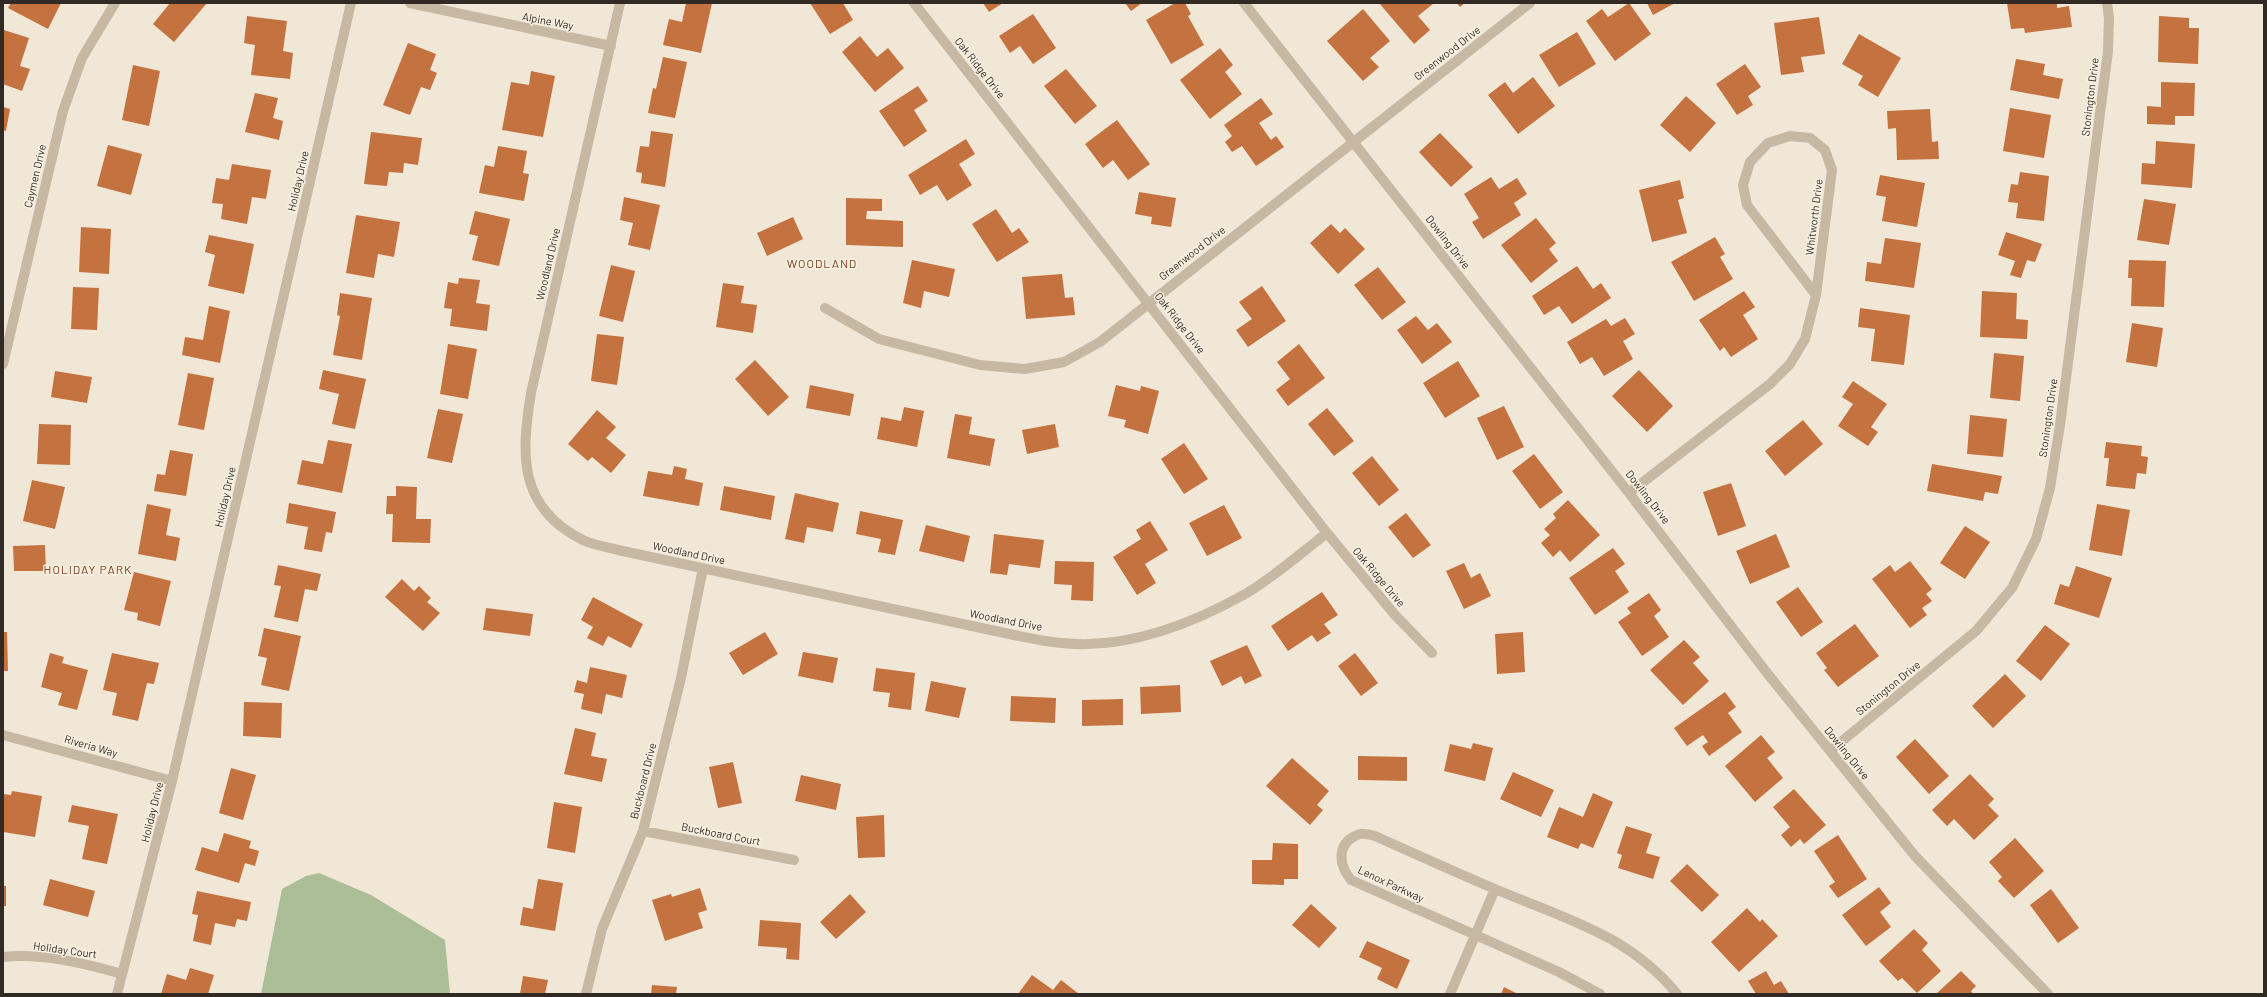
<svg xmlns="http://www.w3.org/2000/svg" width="2267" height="997" font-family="Barlow,sans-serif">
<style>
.green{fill:#acbe97}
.building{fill:#c47240}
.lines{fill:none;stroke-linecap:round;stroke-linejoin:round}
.street{stroke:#c7b8a3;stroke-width:10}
.labels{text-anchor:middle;stroke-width:3;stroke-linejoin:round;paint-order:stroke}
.street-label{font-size:11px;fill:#322b25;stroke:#f8f1e2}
.neighbourhood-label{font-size:12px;letter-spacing:1px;fill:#804320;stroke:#f8f1e2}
</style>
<rect width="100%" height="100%" fill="#f0e7d6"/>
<path class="green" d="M319,873L371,895L445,940L450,994H261L282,889L306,876Z"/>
<path class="building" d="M11,3H61L48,29L8,8Z
M170,3H207L174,42L153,24Z
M686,3H712L701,53L663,45L669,19L682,22Z
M810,3H843L853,20L830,34Z
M983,3H1003L989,12Z
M1125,3H1142L1131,11Z
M1175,3H1185L1191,14L1188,16L1204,45L1171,64L1146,20Z
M1379,3H1434L1418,16L1430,30L1414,44Z
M1457,3H1465L1460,7Z
M1629,3L1651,34L1615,61L1586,21L1602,9L1608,17Z
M1647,3H1675L1653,15Z
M2007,3H2057V8L2069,6L2072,27L2025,33L2024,28L2011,29Z
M1363,9L1390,41L1370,58L1379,67L1363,81L1327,41Z
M1033,14L1056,48L1033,64L1020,46L1010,53L999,36Z
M247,16L287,21L283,51L293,53L290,79L251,75L255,45L244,43Z
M2159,16L2189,18V28H2199L2198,64L2158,62Z
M1819,17L1825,54L1801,57L1804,72L1781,75L1774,23Z
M4,30L29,38L20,66L30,69L22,91L3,84Z
M1577,32L1596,64L1559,87L1539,55Z
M1859,34L1901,58L1878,97L1858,85L1863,76L1842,64Z
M860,36L877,57L888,48L904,68L875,92L842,52Z
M408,43L436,54L430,70L437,73L430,90L421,87L410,115L383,105Z
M1220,48L1233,65L1225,72L1242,94L1210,119L1180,80Z
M663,57L687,62L675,118L648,113L653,88L656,89Z
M2016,59L2045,64L2043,75L2063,79L2059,99L2010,90Z
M1745,64L1761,87L1748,96L1753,105L1737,115L1716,84Z
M133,65L160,71L149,126L122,120Z
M1066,69L1097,106L1075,124L1044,86Z
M531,71L555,76L543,137L502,130L511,82L529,85Z
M1533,77L1555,106L1518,134L1488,95L1505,82L1513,93Z
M2161,82L2195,83L2194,116H2175V125L2147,124V106L2161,107Z
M918,86L928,101L914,110L927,131L904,147L879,111Z
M255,93L278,98L273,118L283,121L279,140L245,132Z
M1686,96L1716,123L1690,152L1660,125Z
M1261,98L1273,114L1259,123L1271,140L1276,136L1284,147L1256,166L1242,146L1232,152L1225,142L1232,136L1224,125Z
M3,107L10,109L6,131L3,130Z
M2010,108L2051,115L2044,158L2003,151Z
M1930,109L1932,142L1938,141L1939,159L1897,160L1896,128L1888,129L1887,111Z
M1117,120L1150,164L1128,180L1113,160L1103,168L1085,144Z
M651,131L673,134L665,187L641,183L642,173L636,172L640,146L649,147Z
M371,132L422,138L418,165L404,163L403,173L389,172L387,186L364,184Z
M1440,133L1473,167L1451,187L1419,152Z
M966,139L975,154L959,164L972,185L947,201L937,185L920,195L908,175Z
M2156,141L2195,144L2192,188L2141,184L2142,163L2155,164Z
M108,145L142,154L131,195L97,186Z
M498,146L527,151L523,173L529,174L524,201L479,193L485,165L494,167Z
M232,164L271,170L266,199L252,197L247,224L221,219L223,204L212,203L216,178L229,180Z
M2020,172L2049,176L2044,221L2016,218L2018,203L2008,202L2011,184L2018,185Z
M1880,175L1925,183L1917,227L1882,221L1886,197L1876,195Z
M1491,177L1499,189L1517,178L1527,194L1514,203L1521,215L1483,239L1472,222L1479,218L1464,194Z
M1680,180L1684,198L1678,200L1687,233L1652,242L1639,190Z
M1139,192L1176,198L1171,227L1151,224L1152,217L1135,214Z
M624,197L660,205L650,250L628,245L633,223L620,220Z
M846,198L882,199V211H867L866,219L903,221V247L846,245Z
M2144,199L2176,204L2169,245L2137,240Z
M996,209L1012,233L1019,228L1029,242L997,262L972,224Z
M475,211L510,219L499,266L472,260L478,236L469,234Z
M356,215L400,222L394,257L378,254L374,278L346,273Z
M793,217L803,239L767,256L757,233Z
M1536,218L1556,243L1549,249L1558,261L1531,283L1501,245Z
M1331,224L1340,233L1345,228L1365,249L1338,274L1310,243Z
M81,227L111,229L109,274L79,272Z
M2006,232L2042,244L2035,262L2027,260L2021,278L2010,275L2015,261L1998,255Z
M209,235L254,244L244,294L208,286L215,255L205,252Z
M1715,237L1725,254L1720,257L1733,279L1694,301L1671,262Z
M1885,238L1921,243L1914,288L1865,281L1867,262L1881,264Z
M912,260L955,269L949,297L924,291L921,308L903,303Z
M2129,260L2166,261L2164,307L2131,306L2132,278H2128Z
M611,265L635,271L623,322L599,316Z
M1577,266L1593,289L1601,283L1611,298L1572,324L1559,306L1544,315L1532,296Z
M1378,267L1406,302L1382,320L1354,285Z
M1062,274L1065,298L1073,297L1075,315L1026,319L1022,277Z
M459,278L480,280L476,303L490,305L487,331L450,326L452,309L444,308L448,282L458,284Z
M723,283L744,286L741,303L757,305L753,333L716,327Z
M1262,286L1286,321L1248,347L1236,330L1252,319L1239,302Z
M73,287L99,288L97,330L71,329Z
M1744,291L1755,307L1743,315L1758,339L1731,357L1724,347L1720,351L1699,320Z
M1982,291L2017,293L2016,319L2028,320L2027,339L1980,337Z
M340,293L372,298L362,360L333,355L340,316L337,315Z
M209,306L230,311L220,363L182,355L185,337L203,340Z
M1860,308L1910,315L1904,365L1871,361L1875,329L1858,327Z
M1416,316L1428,330L1437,323L1452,342L1422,364L1397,330Z
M1625,318L1635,334L1623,341L1633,359L1604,376L1592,357L1580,364L1567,342L1606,319L1611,326Z
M2132,323L2163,328L2157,367L2126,362Z
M597,334L624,337L617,385L591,381Z
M448,344L477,349L468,399L440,394Z
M1299,344L1325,378L1288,406L1276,390L1290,379L1277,362Z
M1994,353L2024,356L2020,401L1990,398Z
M755,360L789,397L768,416L735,379Z
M1458,361L1480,396L1445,418L1423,383Z
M323,370L366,379L355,429L332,424L339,394L319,389Z
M1639,370L1673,406L1647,432L1612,396Z
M55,371L92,377L87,403L51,397Z
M188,373L214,378L204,430L178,425Z
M1853,381L1887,404L1871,427L1878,432L1868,446L1838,426L1853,404L1842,397Z
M810,385L854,394L850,416L806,408Z
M1116,385L1140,391L1141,386L1159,391L1148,434L1124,427L1126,420L1108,416Z
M1504,406L1524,447L1497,460L1477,418Z
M904,407L924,411L917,447L877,439L881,417L901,421Z
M1327,408L1354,441L1334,456L1308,424Z
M438,409L463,414L452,463L427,458Z
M597,410L616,427L606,438L626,455L611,473L592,457L588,461L568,444Z
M955,414L972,417L969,434L995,439L990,466L947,458Z
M1970,415L2007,419L2003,457L1967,454Z
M1803,420L1823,444L1785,476L1765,451Z
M39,424L71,425L70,465L37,464Z
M1055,424L1059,447L1027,454L1022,430Z
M328,440L352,444L342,493L297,484L302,460L323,464Z
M2106,442L2142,446L2141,456L2148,457L2146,474L2137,473L2135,489L2106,486L2109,458H2104Z
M1184,443L1208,479L1184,494L1161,459Z
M170,450L193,454L186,496L154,491L157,474L165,475Z
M1534,454L1563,492L1540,509L1512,471Z
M1372,456L1399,490L1379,506L1352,473Z
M1932,464L2002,476L1998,494L1985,492L1983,501L1927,491Z
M674,466L687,469L685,479L703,483L699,506L643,496L648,471L672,475Z
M32,480L65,487L55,529L23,521Z
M1731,483L1746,526L1718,536L1703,492Z
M396,486L417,487L416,519H431L430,543L392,542L393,514H386L387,496H396Z
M724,486L775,496L771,520L720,510Z
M795,493L839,503L833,532L807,527L804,543L785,539Z
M1568,500L1600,535L1570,562L1560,550L1553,557L1541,543L1550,535L1544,529L1556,518L1553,514Z
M289,503L336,512L332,533L326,532L322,552L304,549L308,527L286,523Z
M147,504L171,509L166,535L180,538L176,561L138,554Z
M2097,504L2130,510L2122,556L2089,550Z
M1224,505L1242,538L1207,556L1189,523Z
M860,511L903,520L895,555L878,552L881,539L856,534Z
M1406,513L1431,545L1413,558L1388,527Z
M1150,521L1168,550L1145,564L1156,583L1137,595L1113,557L1141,539L1136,530Z
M926,525L970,536L964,562L919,551Z
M1965,526L1990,542L1965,579L1940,563Z
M994,534L1044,540L1040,568L1009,564L1007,575L990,573Z
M1776,534L1790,567L1750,584L1736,551Z
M45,545L46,571H14L13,546Z
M1613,548L1625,564L1615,571L1629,592L1595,615L1569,578Z
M1055,561L1094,562L1093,601L1071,600L1072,585L1054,584Z
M1910,561L1932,589L1926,594L1932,601L1922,608L1927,615L1910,628L1872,579L1890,565L1895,572Z
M1464,563L1471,578L1480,573L1491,596L1464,609L1446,571Z
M278,565L321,574L317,591L305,589L298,622L274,617L281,586L274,585Z
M2076,566L2112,578L2099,618L2054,604L2060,584L2069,587Z
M134,572L171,581L160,626L137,620L138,613L124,610Z
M402,579L414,591L419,586L431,598L427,602L440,613L423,631L385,597Z
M1798,587L1823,622L1801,637L1776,602Z
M1322,592L1338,615L1324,624L1331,633L1317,642L1312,635L1288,651L1271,626Z
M1649,593L1661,610L1654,616L1669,637L1642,656L1618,622L1631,613L1627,608Z
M593,597L643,624L631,648L608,636L603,646L587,638L593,627L581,620Z
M486,608L533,614L530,636L483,630Z
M1855,624L1879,656L1838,687L1824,670L1827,668L1816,653Z
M2045,625L2070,644L2041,681L2016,661Z
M264,628L301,636L289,691L261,685L267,658L258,656Z
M3,632H7L8,671H3Z
M765,632L778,654L743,675L729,653Z
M1523,632L1525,672L1497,674L1495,634Z
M1684,640L1700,657L1693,663L1709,681L1683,705L1650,670Z
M1247,645L1262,676L1245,684L1241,676L1222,686L1210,661Z
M803,652L838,658L833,683L798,676Z
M50,653L64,657L62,663L88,670L77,710L58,705L62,693L41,687Z
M112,653L159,663L154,684L147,683L138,721L112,715L117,693L103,690Z
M1355,653L1378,683L1361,696L1338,666Z
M590,667L627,675L622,698L606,694L602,714L581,709L584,694L574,692L577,680L587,683Z
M876,668L915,673L911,710L888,707L890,693L873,691Z
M2005,674L2026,696L1993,728L1972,706Z
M931,681L966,688L959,718L925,711Z
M1180,685L1181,712L1141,714L1140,687Z
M1725,692L1736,707L1728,713L1742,732L1709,756L1702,746L1708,742L1703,735L1687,746L1674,728Z
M1011,696L1056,698L1055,723L1010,721Z
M1123,699V725L1082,726V700Z
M244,702L282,703L281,738L243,736Z
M575,728L596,733L591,756L607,759L602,782L564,774Z
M1761,735L1775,752L1767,758L1783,778L1755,802L1725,766Z
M1915,739L1949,776L1929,794L1896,757Z
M1473,743L1493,748L1485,781L1444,771L1450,744L1471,749Z
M1358,756L1407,757V781L1358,780Z
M1292,758L1329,791L1317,805L1323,810L1310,825L1266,786Z
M733,762L742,803L718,808L709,767Z
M231,768L256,775L243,820L219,813Z
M1513,772L1554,790L1541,817L1500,799Z
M1970,774L1994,799L1988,805L1999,816L1974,840L1954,819L1947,826L1932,810Z
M801,775L841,784L836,810L795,801Z
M1794,789L1826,825L1804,844L1800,839L1791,847L1781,835L1790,827L1773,807Z
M12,791L42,796L35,837L3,832V794L11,795Z
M1593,793L1613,802L1593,848L1581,843L1578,849L1547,837L1559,807L1583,817Z
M554,802L582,807L575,853L547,848Z
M72,805L118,814L107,864L82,859L89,826L68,822Z
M884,815L885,857L858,858L856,817Z
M1626,826L1652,834L1646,853L1660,857L1653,879L1618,868L1622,855L1617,853Z
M224,833L251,841L249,848L259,851L255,866L245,863L239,883L195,870L202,847L218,852Z
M1838,835L1867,879L1838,898L1829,886L1835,882L1814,851Z
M2015,838L2044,871L2014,898L1998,881L2002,877L1989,862Z
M1273,843L1298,844V879H1284V885L1252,884V860H1272Z
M1687,864L1719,895L1702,912L1670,881Z
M50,879L95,891L88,917L43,905Z
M538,879L563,883L555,931L520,925L523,907L533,909Z
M3,886H6V906H3Z
M1879,887L1891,903L1880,912L1891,927L1866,946L1842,915Z
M700,888L707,910L698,913L703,928L665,941L652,900L671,894L672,897Z
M2051,889L2079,928L2058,943L2030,905Z
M197,891L251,902L247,921L237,919L235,927L215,923L211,945L193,941L198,915L192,914Z
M850,894L866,912L836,939L820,922Z
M1311,904L1337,928L1319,948L1292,925Z
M1747,908L1760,922L1762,919L1778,936L1739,972L1711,942Z
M760,920L801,923L799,960L786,959L787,948L758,946Z
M1914,929L1928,943L1922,950L1941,971L1917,993L1902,978L1898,981L1879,961Z
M1367,941L1410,960L1397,989L1377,979L1382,968L1359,957Z
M190,968L214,975L208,994H161L167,974L186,980Z
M1766,971L1774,985L1781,981L1789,994H1756L1748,981Z
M1961,971L1976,986L1971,991L1973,994H1936Z
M1032,975L1053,990L1061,980L1079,994H1018Z
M523,976L548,980L545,994H520Z
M652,985L677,987L676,994H651Z
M1504,987L1518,994H1501Z"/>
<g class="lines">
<path class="street" d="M410,3L611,46
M620,3L531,393C521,454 518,508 583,540C593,545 607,547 618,550L1014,635C1030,638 1046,642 1062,643C1126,650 1192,624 1247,593C1275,576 1301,553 1327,533
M914,3L1327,533L1395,615L1432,653
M1244,3L1629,493L1767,673L1915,856L2048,994
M825,308L879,339L980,365L1025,369L1064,362L1100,342L1530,3
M3,364L63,111L82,58L115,3
M1629,493L1770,384L1790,364L1805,339L1816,295L1832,170L1825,150L1810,138L1790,136L1768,143L1750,162L1743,185L1747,205L1816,295
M3,735L172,781
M1830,751L1976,631L2012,588L2036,539L2050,488L2060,425L2108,51L2109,18L2107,3
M643,831L794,860
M3,957C42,953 84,963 122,974
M117,994L172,781L351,3
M586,994L602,929L643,831L681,678L703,568
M1450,994L1495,889
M1600,994L1559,972L1351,880C1338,864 1336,842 1360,834C1364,833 1371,835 1375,836C1415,854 1455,872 1495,889C1563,918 1628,934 1677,994"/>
</g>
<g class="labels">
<g class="street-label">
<text transform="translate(548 21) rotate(11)" y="4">Alpine Way</text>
<text transform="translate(1447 53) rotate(-38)" y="4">Greenwood Drive</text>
<text transform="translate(980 68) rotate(52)" y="4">Oak Ridge Drive</text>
<text transform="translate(2090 97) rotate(-83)" y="4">Stonington Drive</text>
<text transform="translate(35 176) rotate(-77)" y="4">Caymen Drive</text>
<text transform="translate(298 181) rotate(-77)" y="4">Holiday Drive</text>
<text transform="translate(1814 217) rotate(-83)" y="4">Whitworth Drive</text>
<text transform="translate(1448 242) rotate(52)" y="4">Dowling Drive</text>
<text transform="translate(1192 253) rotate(-38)" y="4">Greenwood Drive</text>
<text transform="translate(548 264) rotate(-77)" y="4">Woodland Drive</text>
<text transform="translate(1180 323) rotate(52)" y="4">Oak Ridge Drive</text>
<text transform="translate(2048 418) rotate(-82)" y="4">Stonington Drive</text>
<text transform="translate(225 497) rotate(-77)" y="4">Holiday Drive</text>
<text transform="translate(1648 497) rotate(52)" y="4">Dowling Drive</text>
<text transform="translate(689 553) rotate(12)" y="4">Woodland Drive</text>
<text transform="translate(1379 577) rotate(50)" y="4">Oak Ridge Drive</text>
<text transform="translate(1006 620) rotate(11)" y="4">Woodland Drive</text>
<text transform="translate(1888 688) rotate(-39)" y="4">Stonington Drive</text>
<text transform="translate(91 746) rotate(16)" y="4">Riveria Way</text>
<text transform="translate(1847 753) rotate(51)" y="4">Dowling Drive</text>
<text transform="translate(643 781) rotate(-76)" y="4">Buckboard Drive</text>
<text transform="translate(152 812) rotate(-76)" y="4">Holiday Drive</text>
<text transform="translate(721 834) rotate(11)" y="4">Buckboard Court</text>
<text transform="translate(1391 884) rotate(25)" y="4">Lenox Parkway</text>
<text transform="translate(65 950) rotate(8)" y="4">Holiday Court</text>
</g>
<g class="neighbourhood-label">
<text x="822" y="268">WOODLAND</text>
<text x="88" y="574">HOLIDAY PARK</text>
</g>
</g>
<rect width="2267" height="997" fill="none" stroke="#322b25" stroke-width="8"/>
</svg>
